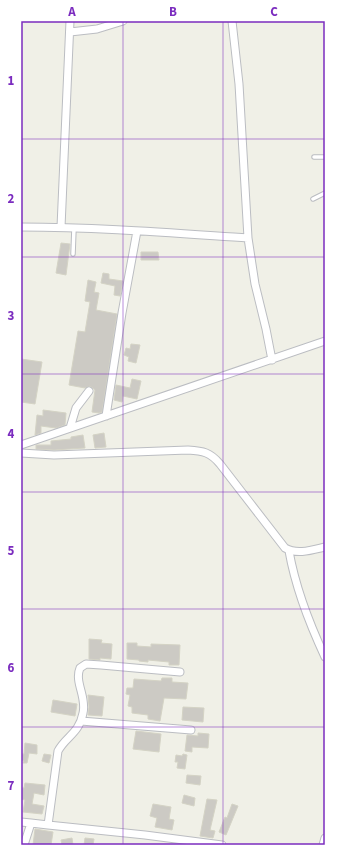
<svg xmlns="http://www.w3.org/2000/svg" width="346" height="866" font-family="'Source Sans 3',sans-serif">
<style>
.building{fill:#cccac4;stroke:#d4d3c5}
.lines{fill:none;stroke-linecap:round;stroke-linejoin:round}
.service-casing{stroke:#bbbdc2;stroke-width:5.5}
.minor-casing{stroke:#bbbdc2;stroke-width:9}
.service{stroke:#fff;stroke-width:3.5}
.minor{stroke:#fff;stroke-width:7}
.grid{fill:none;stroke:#7b2cbf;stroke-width:1;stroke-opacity:0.55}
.neatline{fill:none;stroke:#7b2cbf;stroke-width:1.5}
.grid-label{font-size:13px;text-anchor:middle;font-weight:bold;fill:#7b2cbf}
</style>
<rect width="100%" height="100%" fill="#f0f0e7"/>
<path class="building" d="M61,243L70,244L66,275L56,273Z
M141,252H158L159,260H141Z
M103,273L109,274V279L123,281L120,296L114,295L115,286L101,283Z
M88,280L96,282L94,292L99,293L96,310L117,314L102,412L99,413L92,412L95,390L90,386L85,388L69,385L78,331L85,332L90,302L85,301Z
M131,344L140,345L136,363L128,361L129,357L124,355L126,348L130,349Z
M21,359L42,362L35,404L21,402Z
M132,379L141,381L137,399L123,396L122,402L114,400L116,385L130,388Z
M43,410L66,413L65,425L56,428L41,426V433L35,435L37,415L43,416Z
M104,433L106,447L95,448L93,435Z
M83,435L85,448L54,450L36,449V445H51V441L71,439V437Z
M89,639L102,640L101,643L112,644L111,659L100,658V660L89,659Z
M127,643H137V646L151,647V644L180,645L179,665H169V662L148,660V662L139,661V660L127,659Z
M162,678H172V682L188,683L186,699L164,698L160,721L148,719V715L132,713V707L128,706L130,695L126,694L127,688H133L134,679L161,681Z
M88,695L104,697L102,716L88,715L89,707Z
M53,700L77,704L75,716L51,712Z
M183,707L204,708L203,722L182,720Z
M136,731L161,734L159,752L133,749Z
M198,733L209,734L208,748L192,747V752L185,751L187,735L198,736Z
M25,743L37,745V754L29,753L27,763H23L24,761L21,760V754H24Z
M44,754L51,755L49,763L42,761Z
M183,754L187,755L185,769L177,768L178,762H175L176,755L182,756Z
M187,775L201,776L200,785L186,783Z
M25,783L45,785L44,795L34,793L32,804L44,806L42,814L23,812L25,800L21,799V788H24Z
M184,795L195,798L194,806L182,803Z
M207,799L217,800L210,830L215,831L213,838L200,836Z
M153,804L171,807L169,819L174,820L172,830L155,827L157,818L150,816Z
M232,804L238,806L226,835L219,832L225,817L227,818Z
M35,829L53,832L51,845H33Z
M72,838L73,845H62L61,840Z
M85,838L94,839L93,845H84Z"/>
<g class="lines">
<g class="service-casing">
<path id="service" d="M314,157H325
M313,199L325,193
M73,254L74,228"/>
</g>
<g class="minor-casing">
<path id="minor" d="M232,21L239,84L248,238L255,284L266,329L272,360
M70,32L97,29L123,21
M21,227C97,227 172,233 248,238
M61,227L70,21
M106,416L122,313L137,231
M70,428L76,408L89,391
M21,445L325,341
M21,453L54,455L188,450C203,451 210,452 220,464L285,548C297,555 312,550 325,547
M289,551C295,585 310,625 325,657
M81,721L191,730
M21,822L31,823
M48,825L145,835L222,845
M24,845L31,823L48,825L58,751C66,736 79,734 83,713C87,697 74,682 80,668L86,664L101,665L180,672
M323,845L325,838"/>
</g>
<use href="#service" class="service"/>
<use href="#minor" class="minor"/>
</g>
<path class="grid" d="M123,21V845M223,21V845M21,139H325M21,257H325M21,374H325M21,492H325M21,609H325M21,727H325"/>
<rect width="346" height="866" fill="none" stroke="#ffffff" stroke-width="44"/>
<rect x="22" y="22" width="302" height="822" class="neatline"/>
<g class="grid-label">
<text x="72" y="16">A</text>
<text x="173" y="16">B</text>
<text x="274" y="16">C</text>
<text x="11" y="85">1</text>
<text x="11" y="203">2</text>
<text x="11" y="320">3</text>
<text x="11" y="438">4</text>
<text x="11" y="555">5</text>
<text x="11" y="672">6</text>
<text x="11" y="790">7</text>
</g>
</svg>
